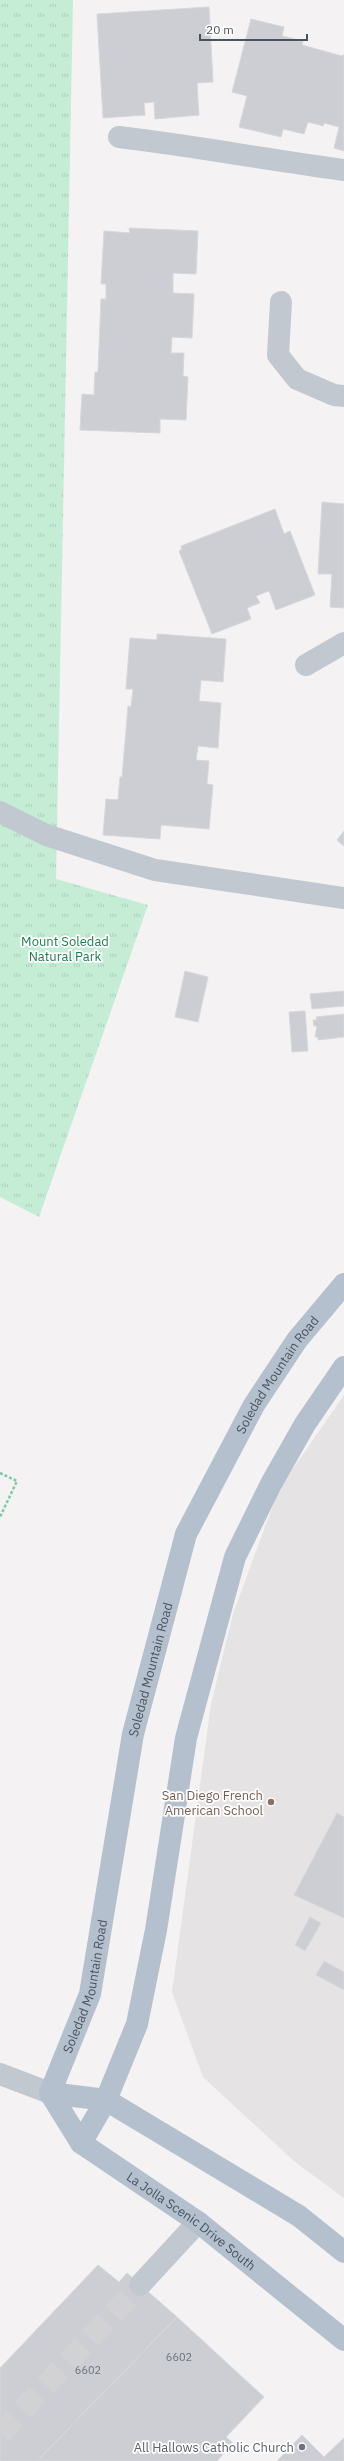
<svg xmlns="http://www.w3.org/2000/svg" width="344" height="2461" font-family="'IBM Plex Sans',sans-serif">
<style>
.education{fill:#e5e3e3}
.grass{fill:url(#grass-tufts)}
.building{fill:#ccced4;stroke:#d6d8dd}
.lines{fill:none;stroke-linecap:round;stroke-linejoin:round}
.minor-tunnel{stroke:#d2d2d4;stroke-width:22;stroke-dasharray:22 11;stroke-linecap:butt}
.path{stroke:#7ecaa7;stroke-width:2.5;stroke-dasharray:3 2;stroke-linecap:butt}
.minor{stroke:#c1c8cf;stroke-width:22}
.major{stroke:#b4c0ce;stroke-width:22}
.education-dot{fill:#8d6e63;stroke:#fff;stroke-width:1.5}
.worship-dot{fill:#6b7280;stroke:#fff;stroke-width:1.5}
.labels{text-anchor:middle;stroke-width:3.5;stroke-linejoin:round;paint-order:stroke}
.number-label{font-size:11px;fill:#6b727c}
.park-label{font-size:13px;fill:#1e7d51;stroke:#fff}
.street-label{font-size:13px;fill:#4b545e;stroke:#fff}
.education-label{font-size:13px;fill:#785e54;stroke:#fff;text-anchor:end}
.worship-label{font-size:13px;fill:#5b616d;stroke:#fff;text-anchor:end}
</style>
<defs>
<pattern id="grass-tufts" width="24" height="20" patternUnits="userSpaceOnUse"><rect width="24" height="20" fill="#c5edd6"/><path d="M3 7l-1-3M5 7V3M7 7l1-3M15 17l-1-3M17 17v-4M19 17l1-3" fill="none" stroke="#abcdba"/></pattern>
</defs>
<rect width="100%" height="100%" fill="#f4f2f2"/>
<path class="education" d="M344,1395V2198L295,2162L203,2077L172,1992L211,1704L233,1614L279,1489Z"/>
<path class="grass" d="M0,0H73L56,879L148,905L39,1217L0,1197Z"/>
<path class="building" d="M209,7L213,82L197,83L199,115L155,119L154,102L144,103L145,115L103,118L97,14Z
M251,19L284,27L282,36L303,41L302,45L342,56L344,54V151L334,148L339,127L324,123L323,126L308,122L304,134L283,129L281,137L239,127L247,96L232,92Z
M129,228L198,231L196,274L173,273V293L194,294L192,338L172,337L171,353H184L183,376L188,377L186,420L160,419V433L80,430L82,394L94,395L95,372H98L101,299H106V284H101L104,231L130,233Z
M322,502L344,504V608L330,607L332,574H318Z
M275,509L284,534L290,531L315,595L276,610L269,591L256,596L260,603L247,608L251,619L212,634L179,551L182,549L181,546Z
M157,634L226,639L223,682L201,680L199,701L221,703L218,748L198,746L196,760L209,761L207,784L213,785L209,829L161,825L160,839L103,835L106,799L118,800L120,777H122L128,706L131,707L133,689H126L130,638L157,640Z
M344,831V846L337,840Z
M185,971L208,977L198,1022L175,1017Z
M344,991V1006L312,1009L310,994Z
M305,1011L308,1051L292,1052L289,1012Z
M344,1014V1037L318,1040V1037H315L317,1026H314L313,1020H317L316,1017Z
M337,1813L344,1817V1918L294,1895Z
M310,1917L321,1923L305,1951L295,1945Z
M324,1961L344,1972V1990L316,1975Z
M98,2265L119,2282L127,2273L177,2317L37,2461H0V2368Z
M177,2317L264,2397L226,2437L233,2443L217,2461H37Z
M302,2435L324,2457L344,2438V2461H277Z"/>
<g class="lines">
<path class="minor-tunnel" d="M0,2434L140,2285"/>
<path class="path" d="M0,1473L17,1481L0,1517"/>
<path class="minor" d="M119,137C195,146 269,160 344,170
M281,302L278,355L297,379L334,395L344,396
M306,665L344,643
M0,812L46,835L155,870L344,898
M0,2074L50,2093
M140,2285L198,2222"/>
<g class="major">
<path id="s1" d="M50,2093L90,1994L133,1734L186,1534L254,1405L297,1340L344,1284"/>
<path id="s2" d="M50,2093L81,2143L198,2222L344,2340"/>
<path d="M50,2093L106,2100L299,2216L344,2252"/>
<path d="M81,2143L106,2100L137,2024L156,1930L186,1738L235,1557L271,1484L305,1424L344,1367"/>
</g>
</g>
<circle class="education-dot" cx="271" cy="1802" r="4"/>
<circle class="worship-dot" cx="302" cy="2447" r="4"/>
<g class="labels">
<g class="number-label">
<text x="179" y="2361">6602</text>
<text x="88" y="2374">6602</text>
</g>
<g class="park-label">
<text x="65" y="946">Mount Soledad<tspan x="65" dy="15">Natural Park</tspan></text>
</g>
<g class="street-label">
<text dy="5" stroke="none"><textPath href="#s1" startOffset="761">Soledad Mountain Road</textPath></text>
<text dy="5" stroke="none"><textPath href="#s1" startOffset="437">Soledad Mountain Road</textPath></text>
<text dy="5" stroke="none"><textPath href="#s1" startOffset="113">Soledad Mountain Road</textPath></text>
<text dy="5" stroke="none"><textPath href="#s2" startOffset="194">La Jolla Scenic Drive South</textPath></text>
</g>
<g class="education-label">
<text x="263" y="1800">San Diego French<tspan x="263" dy="15">American School</tspan></text>
</g>
<g class="worship-label">
<text x="294" y="2452">All Hallows Catholic Church</text>
</g>
</g>
<path d="M200 34v6h107v-6" fill="none" stroke="#4b545e" stroke-width="2"/>
<text x="206" y="34" font-size="12" fill="#4b545e" stroke="#ffffff" stroke-width="3" paint-order="stroke">20 m</text>
</svg>
